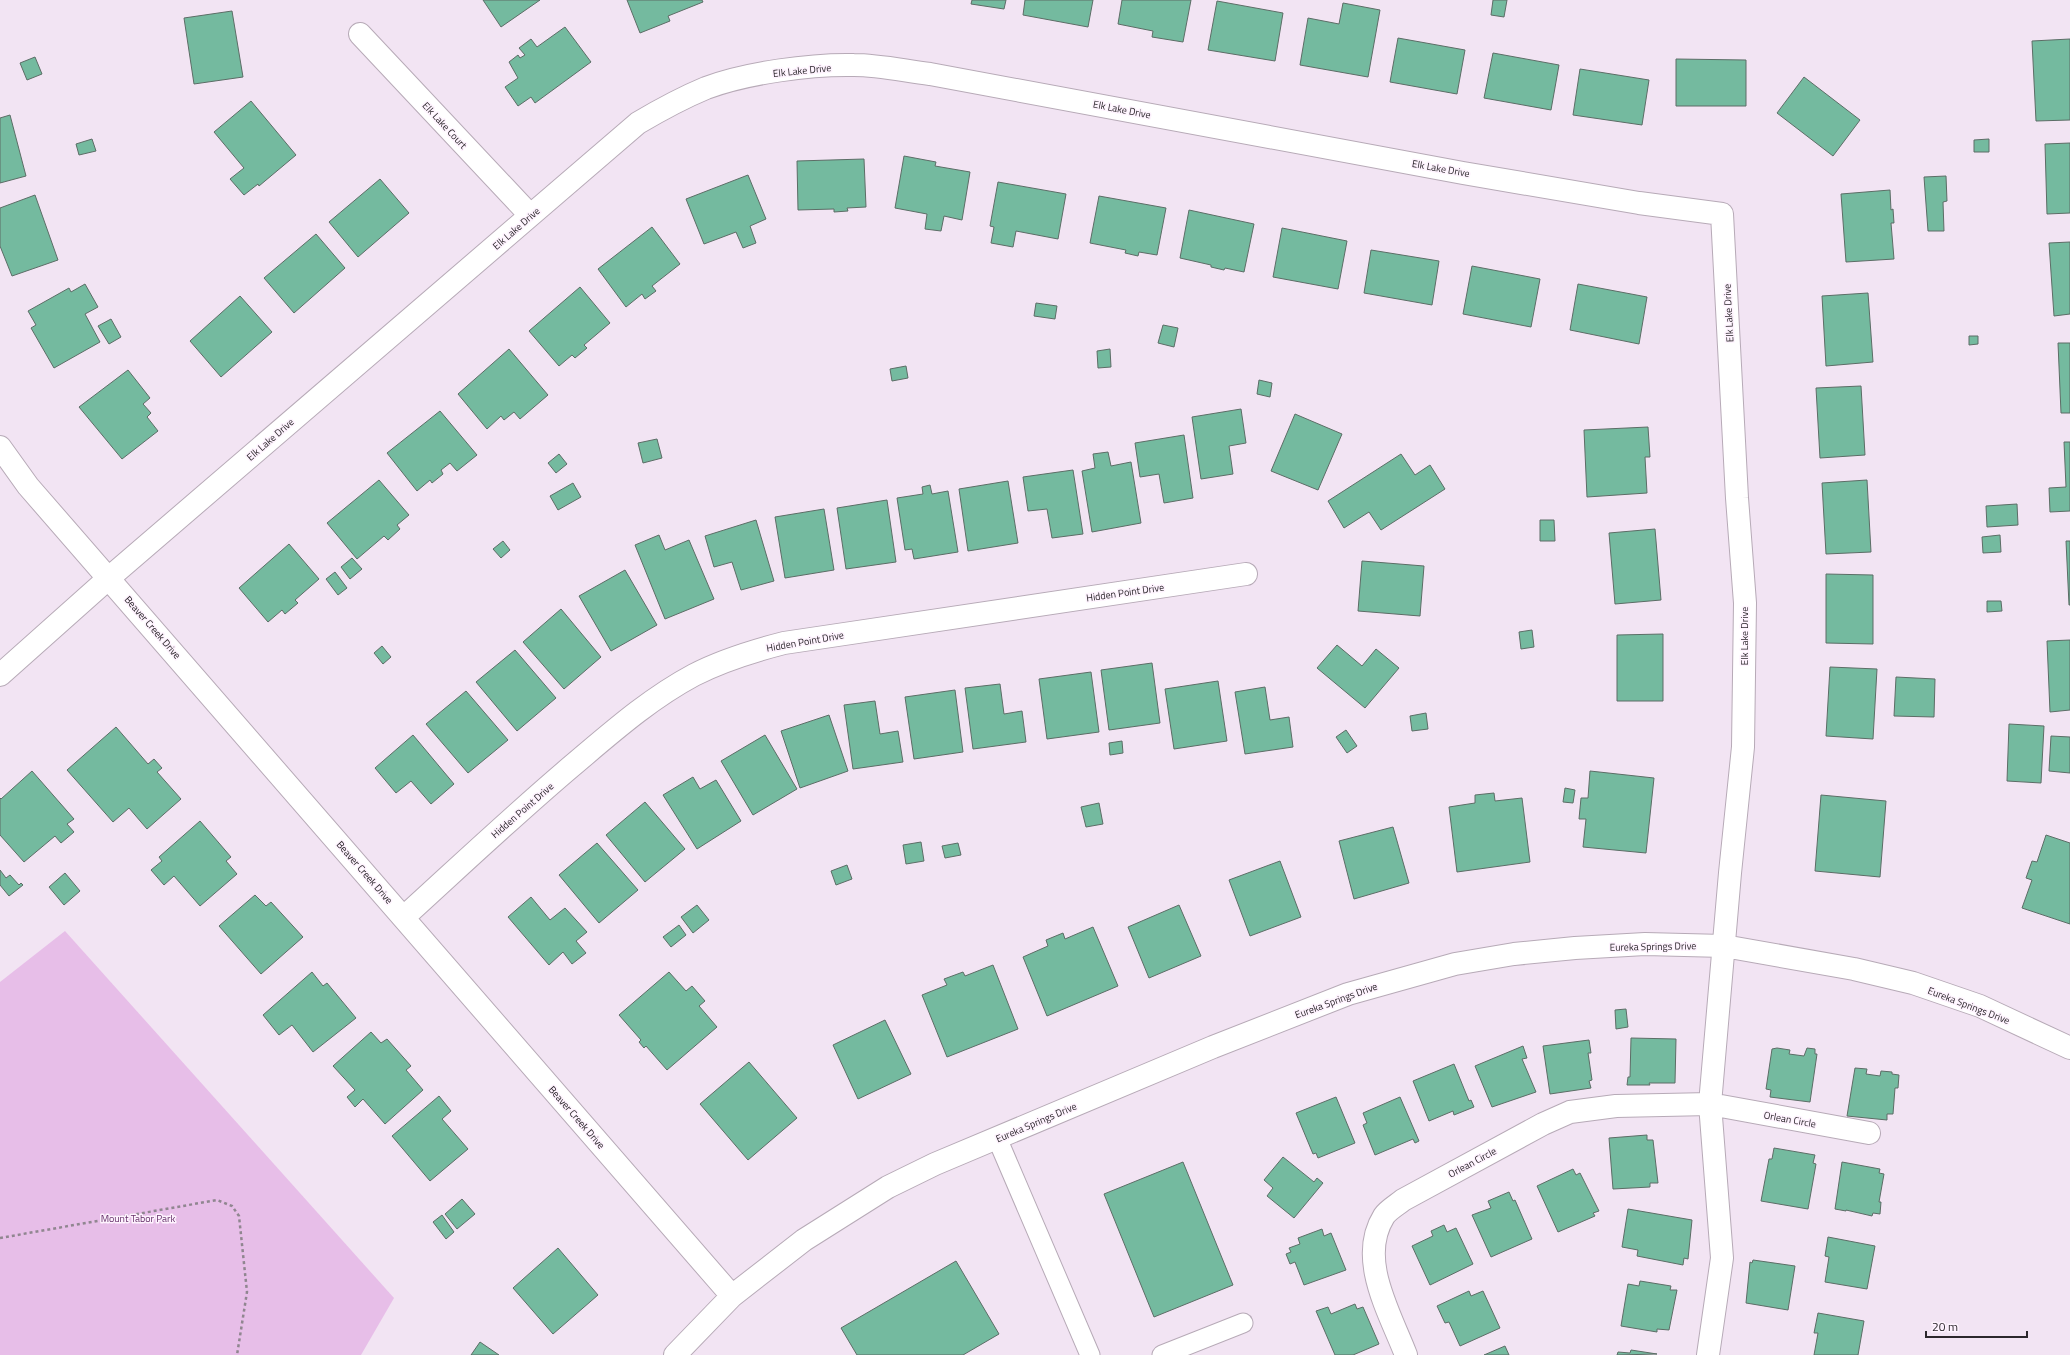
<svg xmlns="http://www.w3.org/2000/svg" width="2070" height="1355" font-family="'Titillium Web',sans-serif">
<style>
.green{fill:#e7bee8}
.building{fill:#74ba9f;stroke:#5c6d66}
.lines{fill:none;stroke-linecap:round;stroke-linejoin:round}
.service-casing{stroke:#b7aab7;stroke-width:21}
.minor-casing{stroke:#b7aab7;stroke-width:24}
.path{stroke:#908690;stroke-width:2.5;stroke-dasharray:3 3;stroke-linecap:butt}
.service{stroke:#fff;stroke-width:19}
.minor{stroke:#fff;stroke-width:22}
.labels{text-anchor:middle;stroke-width:3;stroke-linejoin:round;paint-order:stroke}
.street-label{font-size:10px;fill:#2c272c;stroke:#fef3fe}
.park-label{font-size:10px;fill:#642e68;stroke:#fef3fe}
</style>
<rect width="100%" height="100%" fill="#f2e4f3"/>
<path class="green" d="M65,931L394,1298L361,1355H0V982Z"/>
<path class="building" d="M483,0H540L501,27Z
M627,0H702L703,2L668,16L670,21L640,33Z
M972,0H1006L1004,9L971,4Z
M1025,0H1093L1088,27L1023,15Z
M1122,0H1191L1183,42L1152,37L1153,31L1118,24Z
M1493,0H1507L1504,17L1491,15Z
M1217,1L1283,13L1275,61L1208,50Z
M1343,3L1380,10L1368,77L1300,65L1308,18L1339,24Z
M232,11L243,77L194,84L184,18Z
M565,27L591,62L535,103L531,97L518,106L505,87L518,78L509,62L518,55L520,58L525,55L519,48L531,39L537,47Z
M1398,38L1465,50L1457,94L1390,82Z
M2070,39V120L2036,121L2032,41Z
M1493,53L1559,65L1551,110L1484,98Z
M35,57L42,74L27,80L20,63Z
M1676,59L1746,60V106H1676Z
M1580,69L1649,80L1642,125L1573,115Z
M1804,77L1860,120L1833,156L1777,113Z
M251,101L296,155L259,186L258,184L244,195L230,179L244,168L214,132Z
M10,115L26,176L0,183V118Z
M92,139L96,151L79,155L76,144Z
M1989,139V152H1974V140Z
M2070,143V213L2047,214L2045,144Z
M904,156L936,162L935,166L970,172L962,220L944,216L941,231L925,229L927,214L895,208Z
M864,159L866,207L847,208L848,211L834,212V209L798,210L797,161Z
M748,175L766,219L750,226L756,243L743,248L736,232L704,244L686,199Z
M1946,176L1947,201L1943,202L1944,231H1928L1924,177Z
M380,179L409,213L358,257L329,222Z
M998,182L1066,194L1058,239L1016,231L1013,247L991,243L994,227L990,226Z
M1890,190L1891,210L1893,209L1894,223H1891L1894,259L1846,262L1841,194Z
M35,195L58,260L12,276L0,246V208Z
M1099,196L1166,208L1157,255L1139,252L1138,256L1125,253L1126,250L1090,243Z
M1189,210L1254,224L1244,272L1225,268L1224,270L1211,267V265L1180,258Z
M652,227L680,264L652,286L656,291L645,299L642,294L626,307L598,269Z
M1282,228L1347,241L1338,289L1273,277Z
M316,234L345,268L294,313L264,278Z
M2070,242V314L2054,316L2049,243Z
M1371,250L1439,261L1432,305L1364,293Z
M1472,266L1540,279L1531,327L1463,314Z
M85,284L98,307L85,314L100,342L54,368L31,328L36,325L28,311L69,288L71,292Z
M1578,284L1647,297L1639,344L1570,330Z
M580,287L610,323L584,345L587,348L575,358L572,355L559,366L529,331Z
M1868,293L1873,362L1826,366L1822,296Z
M240,296L272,332L221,377L190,341Z
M1036,303L1057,306L1055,319L1034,316Z
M111,319L121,337L109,344L98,326Z
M1163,325L1178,328L1174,347L1158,343Z
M1969,336H1978V344L1969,345Z
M2058,343H2070V413H2061Z
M509,349L548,395L520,419L514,412L504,420L501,416L487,429L458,394Z
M1110,349L1111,367L1098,368L1097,351Z
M906,366L908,378L892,381L890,369Z
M128,370L150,398L143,404L151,413L147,417L158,431L122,459L79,407Z
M1259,380L1272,383L1270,397L1257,394Z
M1861,386L1865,455L1820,458L1816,388Z
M1241,409L1246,443L1229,446L1233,474L1201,479L1192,417Z
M440,411L477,455L457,471L450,463L441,470L443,474L432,483L430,480L417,491L387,453Z
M1295,414L1342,434L1318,490L1271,471Z
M1648,427L1650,457H1645L1647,493L1587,497L1584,430Z
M1184,435L1193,498L1164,503L1159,474L1140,477L1135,443Z
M657,439L662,458L643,463L638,443Z
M2064,442H2070V511L2050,512L2049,488L2066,487Z
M1108,452L1111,466L1131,462L1141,523L1092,532L1082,471L1095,468L1093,454Z
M559,454L567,464L556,473L548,463Z
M1401,454L1415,475L1430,465L1445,489L1381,530L1369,512L1344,528L1328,501Z
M1073,470L1083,534L1052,538L1047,509L1028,511L1023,477Z
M379,480L409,515L397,525L400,529L388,540L384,536L357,559L327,523Z
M1867,480L1871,552L1826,554L1822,483Z
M1008,481L1018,543L968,551L959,489Z
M573,483L581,497L558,510L550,496Z
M930,485L932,494L948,491L958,552L914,559L912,549L905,550L897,498L923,494L922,487Z
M887,500L896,562L846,569L837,508Z
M2017,504L2018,525L1987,527L1986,506Z
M824,509L834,570L785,578L775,517Z
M756,520L774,581L741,590L732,562L714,567L705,536Z
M1540,520H1554L1555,541H1540Z
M1655,529L1661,600L1615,604L1609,533Z
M659,535L665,550L689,540L714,599L665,619L635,545Z
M2000,535L2001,552L1983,553L1982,537Z
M503,541L510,550L501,558L493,549Z
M2066,541H2070V605H2069Z
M289,544L319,579L295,600L298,603L285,614L282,610L268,622L239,588Z
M352,558L362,569L350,579L341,567Z
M1362,561L1424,566L1420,616L1358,611Z
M625,570L657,625L611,651L579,596Z
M335,572L347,588L338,595L326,579Z
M1826,574L1873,575V644L1826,643Z
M1987,601H2001L2002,611L1987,612Z
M561,609L601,657L564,689L523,642Z
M1532,630L1534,647L1521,649L1519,632Z
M1663,634V701H1617V635Z
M2070,640V710L2050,712L2047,641Z
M1337,645L1362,666L1376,649L1399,668L1365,708L1317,668Z
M382,646L391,657L383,664L374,653Z
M515,650L556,698L517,731L476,682Z
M1152,663L1160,723L1109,730L1101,670Z
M1830,667L1877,669L1873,739L1826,736Z
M1091,672L1099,732L1047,739L1039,679Z
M1896,677L1935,679L1934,717L1894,716Z
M1218,681L1227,741L1174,749L1165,689Z
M1000,684L1004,714L1022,711L1026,742L973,749L965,688Z
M1265,687L1270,720L1289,717L1293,747L1245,754L1235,692Z
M955,690L963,752L914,759L905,697Z
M466,691L508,740L468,773L426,724Z
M875,701L880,734L898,731L903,762L853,769L844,705Z
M1426,713L1428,729L1412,731L1410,716Z
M829,715L848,771L800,788L781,731Z
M2009,724L2044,726L2041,783L2007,781Z
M116,727L148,764L154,759L162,768L157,772L181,799L147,829L129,808L113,822L67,770Z
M1346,730L1357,746L1347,753L1336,737Z
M413,735L454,784L431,804L411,781L396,793L375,768Z
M765,735L797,789L753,815L721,761Z
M2051,736L2070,737V773L2049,771Z
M1122,741L1123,753L1110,755L1109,743Z
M32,771L74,819L67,824L74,832L61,843L55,836L24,862L0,835V798L1,799Z
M1590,771L1654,778L1646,853L1583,847L1586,819H1579L1581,798H1588Z
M693,777L700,789L716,780L741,821L697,849L663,795Z
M1565,788L1575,790L1573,803L1563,802Z
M1494,793L1495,801L1522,798L1530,862L1457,872L1449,807L1475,803V795Z
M1821,795L1886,801L1880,877L1815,871Z
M645,802L685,849L645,882L606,835Z
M1099,803L1103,824L1086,827L1081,807Z
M200,821L231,857L226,861L237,874L200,906L174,876L164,885L151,870L162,861L159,857Z
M1393,827L1409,883L1354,899L1339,841Z
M2046,835L2070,843V924L2022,908L2032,880L2026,878L2032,861L2037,862Z
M921,842L924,861L906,864L903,845Z
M597,843L638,890L599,923L559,875Z
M958,843L961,855L945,858L942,846Z
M1280,861L1301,917L1250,936L1229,880Z
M847,865L852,879L836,885L831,871Z
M0,870L6,878L10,875L19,885L21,883L23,885L9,896L0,885Z
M65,873L80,891L64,905L49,887Z
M255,895L266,906L271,902L303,937L261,974L219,926Z
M531,897L550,920L565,908L587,932L576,941L586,953L572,964L563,952L549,965L508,917Z
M697,905L709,920L693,933L681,917Z
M1179,905L1201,956L1149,978L1128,927Z
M679,925L686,935L671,947L663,937Z
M1093,927L1118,986L1047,1016L1023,957L1048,946L1046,940L1063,933L1065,939Z
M993,965L1018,1029L947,1057L922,995L947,985L944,979L963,972L965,976Z
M312,972L323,986L327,983L356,1018L313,1052L292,1025L279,1035L263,1015Z
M669,972L686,991L692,986L705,1001L699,1006L717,1027L667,1070L646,1046L644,1048L639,1042L641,1040L619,1015Z
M1626,1009L1628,1027L1616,1029L1615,1010Z
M885,1020L911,1074L858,1099L833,1045Z
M371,1032L381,1043L387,1039L411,1066L406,1070L423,1090L385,1124L363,1099L355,1107L347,1097L355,1090L333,1066Z
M1631,1038L1676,1039L1675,1083H1649L1650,1085H1627L1628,1077H1630Z
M1589,1040L1591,1053H1588L1592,1080L1589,1081L1591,1088L1550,1094L1543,1046Z
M1523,1046L1527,1058L1522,1059L1536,1092L1492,1107L1475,1066Z
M1777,1048L1790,1050L1789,1054L1804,1056L1807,1048L1815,1049V1054H1817L1810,1102L1770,1097L1771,1090L1766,1089L1772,1049Z
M749,1062L797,1118L748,1160L700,1104Z
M1454,1064L1469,1101L1471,1100L1474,1107L1454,1115L1453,1111L1429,1121L1413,1081Z
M1855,1068L1867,1069L1866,1074L1880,1076L1881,1071L1892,1072V1074L1899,1075L1898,1088H1895L1893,1114H1887V1120L1847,1116Z
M439,1096L451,1111L442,1119L468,1149L430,1181L392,1136Z
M1336,1097L1355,1143L1318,1158L1316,1153L1313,1154L1296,1113Z
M1400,1097L1419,1141L1415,1143L1413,1139L1375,1155L1363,1125L1367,1123L1363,1113Z
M1647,1135V1140H1653L1658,1183H1650V1187L1613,1189L1609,1138Z
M1774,1148L1815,1155L1813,1163L1816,1164L1808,1209L1761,1201L1769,1159H1772Z
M1283,1157L1314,1182L1317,1178L1323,1183L1294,1218L1267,1196L1273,1188L1264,1180Z
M1183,1162L1233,1285L1154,1317L1104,1194Z
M1842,1162L1880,1169L1879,1173L1884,1174L1879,1202H1881L1880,1214L1873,1213L1872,1216L1846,1210V1211L1835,1209Z
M1573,1169L1576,1175L1580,1173L1599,1211L1593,1213L1595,1216L1558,1232L1537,1186Z
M1509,1192L1513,1201L1515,1200L1532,1239L1491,1257L1472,1215L1491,1208L1488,1201Z
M462,1199L475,1214L457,1229L445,1214Z
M1628,1209L1692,1220L1688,1259L1684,1258L1683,1265L1637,1256L1638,1250L1622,1247Z
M442,1215L454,1232L446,1239L433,1222Z
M1444,1225L1447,1232L1456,1228L1473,1264L1430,1285L1412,1246L1433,1236L1431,1231Z
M1322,1229L1324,1236L1331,1233L1346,1270L1304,1285L1295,1262L1290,1264L1286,1254L1291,1252L1289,1248L1300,1244L1298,1238Z
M1828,1237L1875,1246L1867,1289L1825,1282L1829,1257L1825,1256Z
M558,1248L598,1295L553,1334L513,1288Z
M1753,1260L1795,1266L1788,1310L1746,1303L1750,1262L1752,1263Z
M956,1261L999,1334L963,1355H857L841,1328Z
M1640,1281L1671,1286L1670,1290H1677L1669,1330L1657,1329V1332L1621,1326L1628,1284L1639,1286Z
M1469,1291L1471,1296L1483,1291L1500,1328L1460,1346L1449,1322L1445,1323L1437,1306Z
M1355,1304L1357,1309L1363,1307L1379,1344L1353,1355H1335L1316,1311L1328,1307L1331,1314Z
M1818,1313L1864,1321L1858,1355H1814L1818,1333H1814Z
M480,1342L499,1355H471Z
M1505,1346L1509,1355H1484Z
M1631,1350L1657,1354L1617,1355L1618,1352L1630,1353Z"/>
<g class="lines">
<g class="service-casing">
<path id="service" d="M997,1138L1090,1355
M1162,1355L1243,1323"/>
</g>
<g class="minor-casing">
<path id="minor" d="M360,34L530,215
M0,447L28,486L732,1296
M0,675L110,577L638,123C660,110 682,98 706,88C746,73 811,64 854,65C879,65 905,71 930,74L1463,173L1639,203L1722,214L1737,498L1745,603L1743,747L1730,873L1710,1104L1869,1133
M404,917C460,866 515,814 573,765C611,733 649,699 694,675C723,660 753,651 784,643L1246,574
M675,1355L732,1296L804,1240L888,1187L935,1164L1213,1047L1348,994L1455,964L1514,954L1575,948L1645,944L1724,946L1854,969L1913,983L1980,1006L2070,1048
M1406,1355C1390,1313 1357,1259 1384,1216C1388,1210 1397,1205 1403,1200L1543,1124L1570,1112L1616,1106L1710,1104L1722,1258L1708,1355"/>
</g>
<path class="path" d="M0,1238L217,1200L232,1206L239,1216L247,1292L237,1355"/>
<use href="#service" class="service"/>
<use href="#minor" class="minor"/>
</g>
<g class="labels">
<g class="street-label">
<text transform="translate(802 70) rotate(-6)" y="4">Elk Lake Drive</text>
<text transform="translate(1122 109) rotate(11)" y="4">Elk Lake Drive</text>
<text transform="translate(445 125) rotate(47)" y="4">Elk Lake Court</text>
<text transform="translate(1441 168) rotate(10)" y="4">Elk Lake Drive</text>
<text transform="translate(516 228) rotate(-41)" y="4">Elk Lake Drive</text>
<text transform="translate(1728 313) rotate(-93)" y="4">Elk Lake Drive</text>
<text transform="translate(270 439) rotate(-41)" y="4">Elk Lake Drive</text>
<text transform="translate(1125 592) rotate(-8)" y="4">Hidden Point Drive</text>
<text transform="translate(153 627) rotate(49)" y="4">Beaver Creek Drive</text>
<text transform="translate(1744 636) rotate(-90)" y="4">Elk Lake Drive</text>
<text transform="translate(805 641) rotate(-10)" y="4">Hidden Point Drive</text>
<text transform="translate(522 810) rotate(-41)" y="4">Hidden Point Drive</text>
<text transform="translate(365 872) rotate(49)" y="4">Beaver Creek Drive</text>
<text transform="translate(1653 946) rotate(-1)" y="4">Eureka Springs Drive</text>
<text transform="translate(1336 1000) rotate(-20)" y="4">Eureka Springs Drive</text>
<text transform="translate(1969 1005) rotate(21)" y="4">Eureka Springs Drive</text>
<text transform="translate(577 1117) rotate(49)" y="4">Beaver Creek Drive</text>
<text transform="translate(1790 1119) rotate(10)" y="4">Orlean Circle</text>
<text transform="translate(1036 1122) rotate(-23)" y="4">Eureka Springs Drive</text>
<text transform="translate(1472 1162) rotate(-28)" y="4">Orlean Circle</text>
</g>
<g class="park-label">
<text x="138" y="1222">Mount Tabor Park</text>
</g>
</g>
<path d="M1926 1331v6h101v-6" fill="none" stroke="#2c272c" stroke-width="2"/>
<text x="1932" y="1331" font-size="12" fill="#2c272c" stroke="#fef3fe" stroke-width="3" paint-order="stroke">20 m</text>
</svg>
